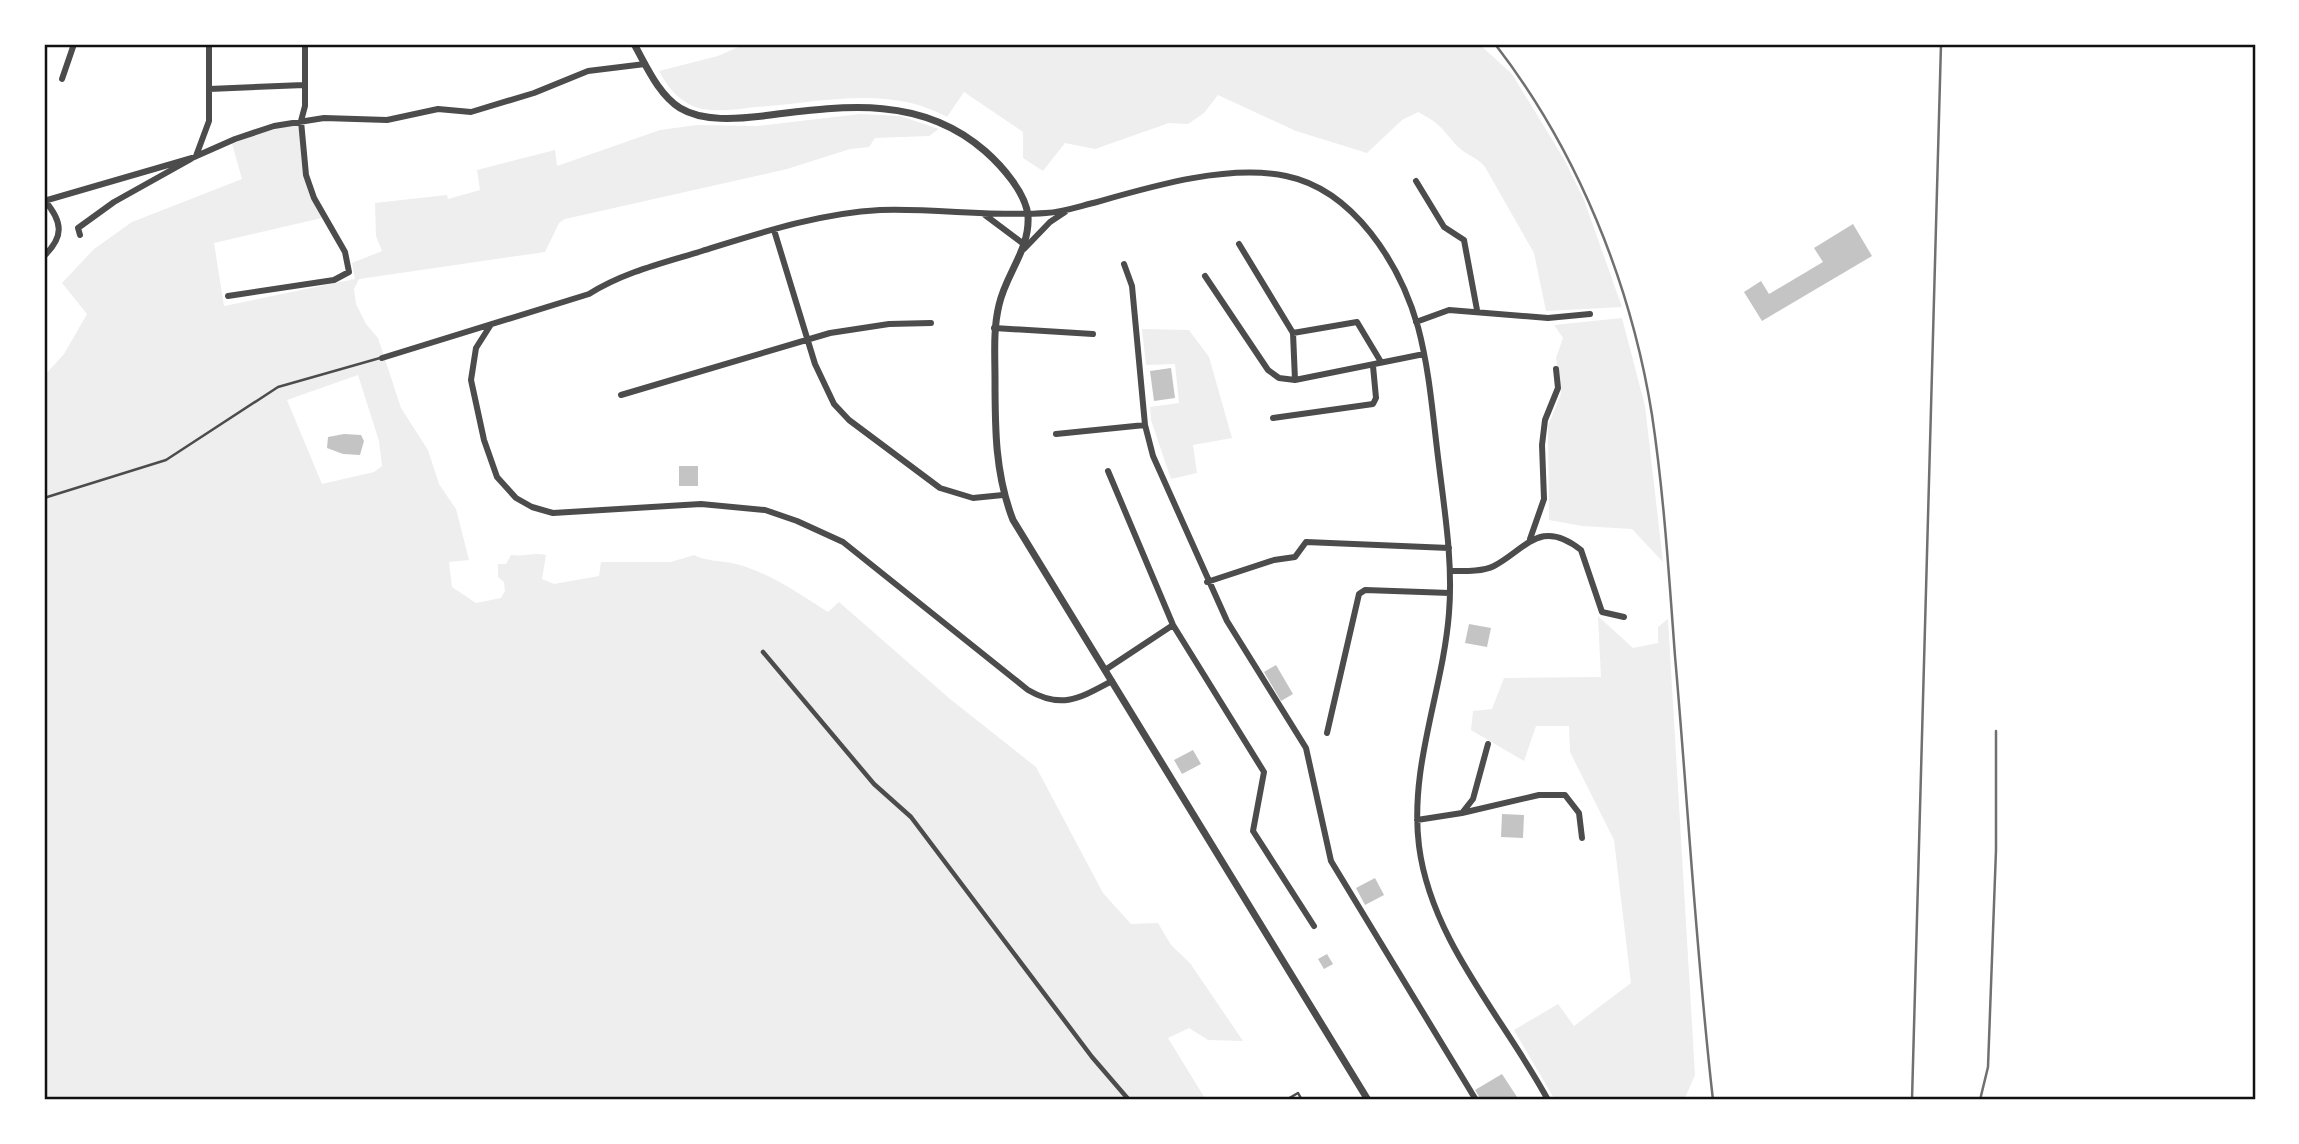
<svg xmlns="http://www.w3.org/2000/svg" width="2299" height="1144" font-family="'Times New Roman',serif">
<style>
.green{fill:#eee;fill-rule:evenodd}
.building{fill:#c4c4c4}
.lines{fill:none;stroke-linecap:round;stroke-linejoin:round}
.service{stroke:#4c4c4c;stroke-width:2.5}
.pedestrian{stroke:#4c4c4c;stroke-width:4.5}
.minor{stroke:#4c4c4c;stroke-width:6}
.tertiary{stroke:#4c4c4c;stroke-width:7}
.rail{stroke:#707070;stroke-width:2.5}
.neatline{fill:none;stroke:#111;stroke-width:2.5}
</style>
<rect width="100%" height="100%" fill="#fff"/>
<path class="green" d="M745,44H1479L1512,74L1564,159L1584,200L1622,307L1546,311L1534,253L1485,167C1477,157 1466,155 1457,146C1441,128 1441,124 1418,112L1402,120L1367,153L1296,131L1218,95L1204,113L1188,124L1169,123L1095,149L1065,143L1043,171L1023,158V132L964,92L947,117C888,84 820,103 756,107C739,109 720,112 702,109C682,104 668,89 659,71L718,56Z
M860,114L900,116L939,129L929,136L875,138L869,147L850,149L787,169L565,219L559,223L545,252L359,279L354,289L356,304L366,324L378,338L401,408L428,450L439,484L456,509L469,560L449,562L452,587L476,603L501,598L505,591L504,582L498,577V564H506L511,555C524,557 534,552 546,555L542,579L554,584L599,576L601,562H671L694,555C707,562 721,560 736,564C770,573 798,593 828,612L839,602L950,699L1036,767L1103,893L1131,924L1158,923L1171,945L1190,963L1243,1041L1208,1040L1189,1028L1168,1038L1206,1100H44V376L64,354L87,314L62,283L94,249L132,222L242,179L231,140L301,121L306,175L326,217L214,243L224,306L355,279L352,263L382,251L376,236L375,203L447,195L448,199L480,190L477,170L555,150L557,166L660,130L697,125L757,126ZM358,375L379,441L382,466L374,472L322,484L287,400Z
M1622,318L1645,406L1663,562L1632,529L1582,526L1549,520L1548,426L1561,394L1556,358L1563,338L1554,325Z
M1142,329L1189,330L1209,357L1232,438L1193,445L1197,473L1171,479L1151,420L1150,407L1179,403L1175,364L1146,365Z
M1598,616L1633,648L1658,643V627L1668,619L1695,1075L1684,1100H1555L1514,1030L1558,1004L1574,1026L1631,983L1614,840L1570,752L1569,726H1536L1524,761L1471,730L1473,711L1492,709L1504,678L1601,677Z"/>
<path class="building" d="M1853,224L1872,256L1762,321L1744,292L1761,281L1769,294L1823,262L1814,248Z
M1171,368L1175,398L1154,401L1150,371Z
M344,434L361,435L364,441L360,455L343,454L327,448L328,437Z
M679,466H698V486H679Z
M1469,624L1491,628L1487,647L1465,643Z
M1276,665L1293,694L1281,701L1264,672Z
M1193,750L1201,764L1182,774L1174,760Z
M1502,814L1524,815L1523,838L1501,837Z
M1375,878L1384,895L1365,905L1356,888Z
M1327,954L1333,964L1324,969L1318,959Z
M1502,1074L1519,1100H1481L1475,1090Z"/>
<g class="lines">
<path class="service" d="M44,498L166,460L278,387L380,358
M1286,1100L1298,1093L1302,1100"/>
<path class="pedestrian" d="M763,652L874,784L911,817L1092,1057L1129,1100"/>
<path class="minor" d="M62,79L74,44
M209,89L304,85
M196,156L209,121V44
M1416,181L1444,227L1464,240L1477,310
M44,201L192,158L235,139L274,126L324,118L387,120L438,109L471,112L534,93L588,71L645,64
M985,215L1025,245
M774,230L815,364L834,404L849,420L940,488L973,498L1003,495
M80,235L78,228L114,202L191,159
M1239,244L1293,333L1295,380
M1024,249L1050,222L1065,212
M44,256C64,237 63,222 45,201
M1124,264L1132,286L1145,425L1153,456L1227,621L1306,748L1331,861L1476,1100
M1205,276L1268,370L1279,378L1295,380L1424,354
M228,296L334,280L349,272L345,252L314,198L306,175L301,121L305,106V44
M1416,322L1449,310L1548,318L1590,314
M490,326L476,348L471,380L484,440L497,477L516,498L532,507L553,513L701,504L765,510L797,521L843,542L1028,690C1062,710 1080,698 1112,681
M994,328L1093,334
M1293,333L1357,322L1381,362
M382,358L589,294C624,272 663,263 702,251C760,233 820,213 880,210C936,208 991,217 1046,213C1064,212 1080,206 1097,202C1153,186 1228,164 1286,176C1354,190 1400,264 1418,327C1430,372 1433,419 1439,465C1445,514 1453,563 1449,613C1443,691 1409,766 1419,846C1431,941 1504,1018 1548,1100
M621,395L830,333L889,324L931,323
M1273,418L1373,404L1376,398L1373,366
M1056,434L1145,425
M1108,471L1173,625L1264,772L1253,831L1314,926
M1530,539L1544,499L1542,445L1545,420L1558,388L1556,369
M1450,571C1463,571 1482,572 1494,566C1525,550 1540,517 1581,550L1602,612L1624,617
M1207,582L1274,560L1295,557L1306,542L1449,548
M1105,670L1173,625
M1327,733L1359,594L1365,590L1450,593
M1462,813L1539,795H1565L1579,813L1582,838
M1417,820L1462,813L1473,799L1488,744"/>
<path class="tertiary" d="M634,44C646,65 658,94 680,108C703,122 737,119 763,116C842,106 920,94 985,151C1002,166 1026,193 1028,216C1030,250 1006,273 999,305C993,330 995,354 995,379C995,428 995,474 1013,520L1368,1100"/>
<path class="rail" d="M1495,44C1577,150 1631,283 1652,415C1664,495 1669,576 1675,656C1688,804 1696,953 1713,1100
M1912,1100L1941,44
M1980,1100L1988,1067L1996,850V731"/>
</g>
<rect width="2299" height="1144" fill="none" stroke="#ffffff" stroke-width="91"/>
<rect x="46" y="46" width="2208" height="1052" class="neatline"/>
</svg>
